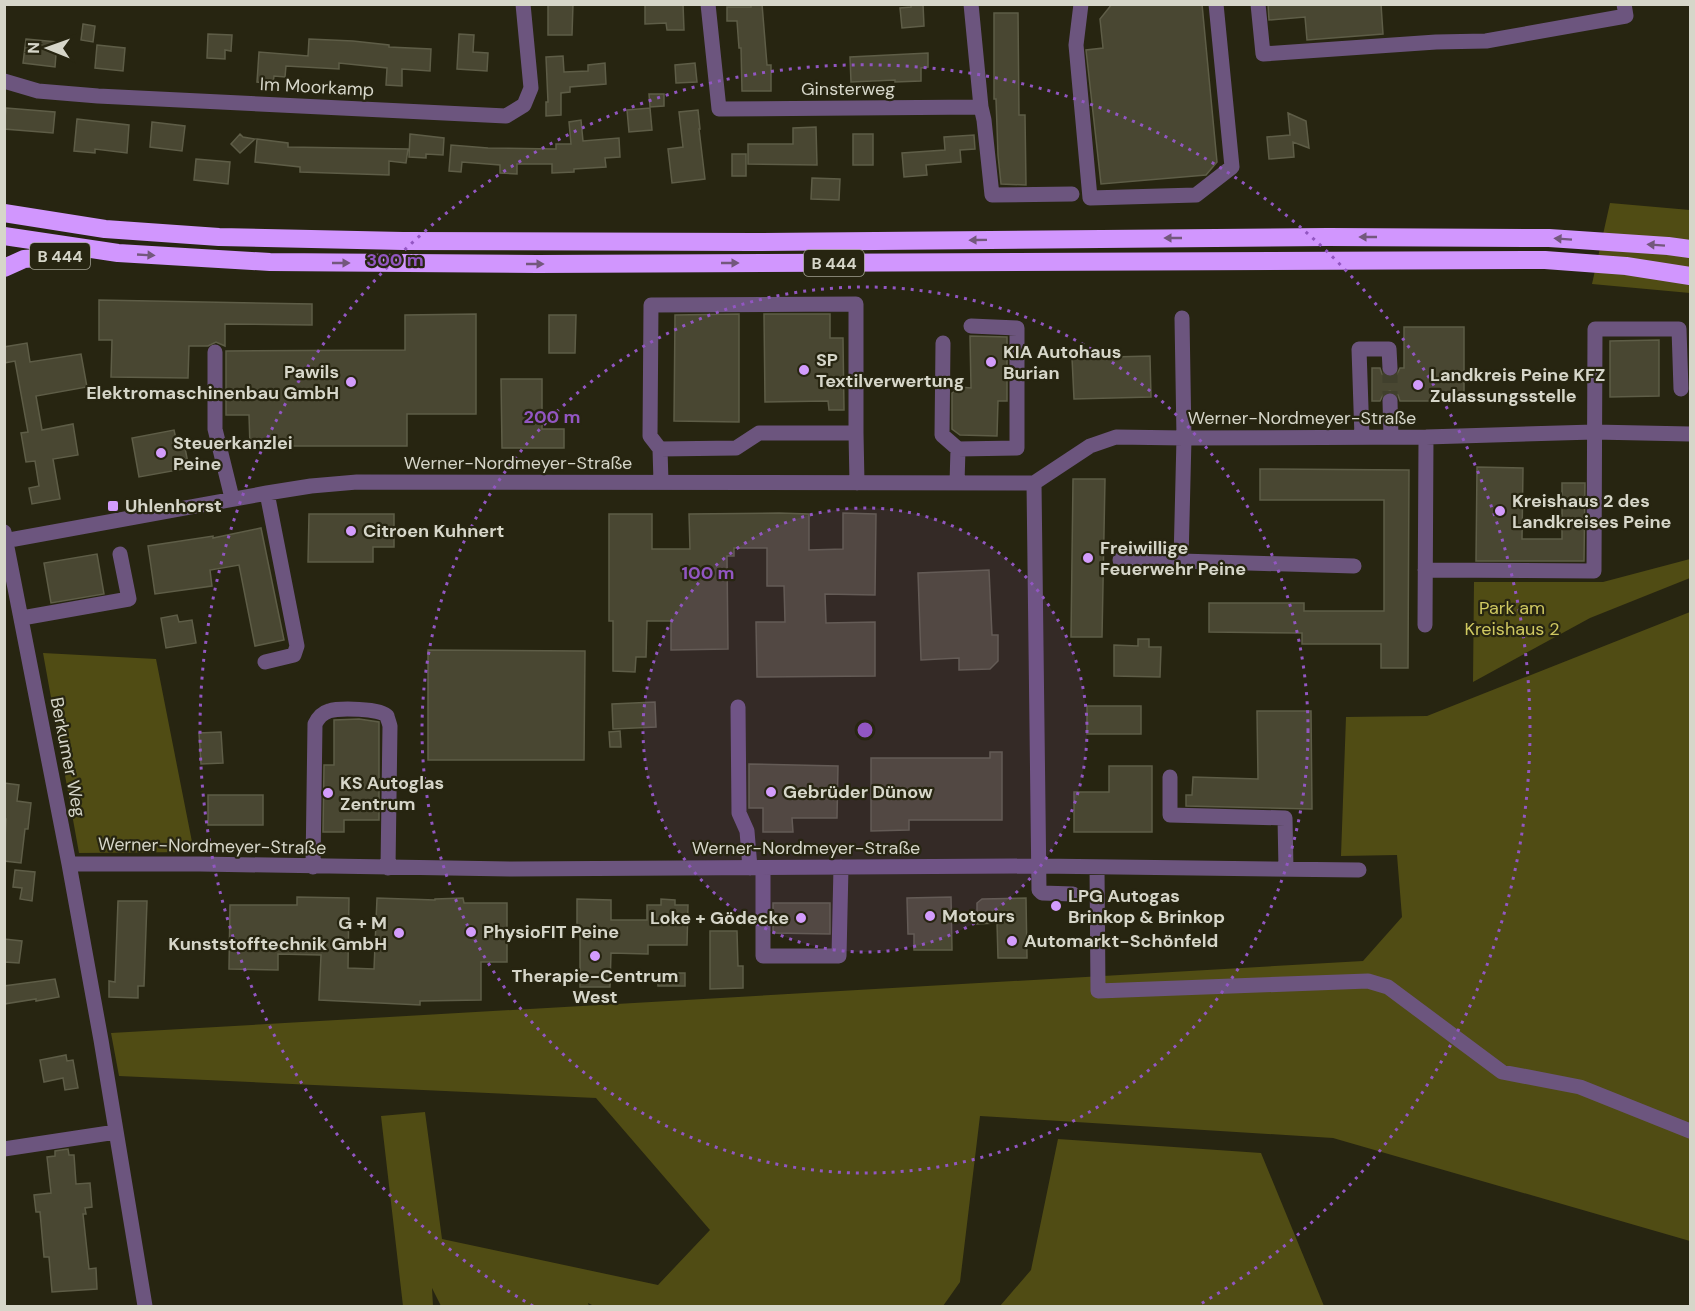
<svg xmlns="http://www.w3.org/2000/svg" width="1695" height="1311" font-family="'DM Sans',sans-serif">
<style>
.green{fill:#504c14}
.building{fill:#494732;stroke:#5e5d47;stroke-width:1.5}
.lines{fill:none;stroke-linecap:round;stroke-linejoin:round}
.minor-tunnel{stroke:#41402d;stroke-width:15;stroke-dasharray:15 8;stroke-linecap:butt}
.minor{stroke:#6c557e;stroke-width:15}
.highway{stroke:#d196fe;stroke-width:18}
.oneway{fill:#73587c}
.ring{fill:none;stroke:#9256c2;stroke-width:3;stroke-dasharray:3 6}
.poi-dot{fill:#d39cfc;stroke:#272511;stroke-width:2}
.labels{text-anchor:middle;stroke-width:4.5;stroke-linejoin:round;paint-order:stroke}
.shield{fill:#272511;stroke:#a2a192;stroke-width:1.5}
.shield-label{font-size:16px;font-weight:bold;fill:#d6d6c9}
.street-label{font-size:18px;fill:#d6d6c9;stroke:#272511}
.poi-label{font-size:18px;font-weight:bold;fill:#d6d6c9;stroke:#272511;text-anchor:start}
.park-label{font-size:18px;fill:#d0c961;stroke:#272511}
.centre{fill:#9256c2;stroke:#272511;stroke-width:3}
.ring-label{font-size:18px;text-anchor:middle;font-weight:bold;fill:#9256c2;stroke:#272511;stroke-width:4.5;stroke-linejoin:round;paint-order:stroke}
</style>
<rect width="100%" height="100%" fill="#272511"/>
<path class="green" d="M1610,203L1690,210V293L1592,284Z
M1690,559V578L1590,618L1473,682L1474,582H1603Z
M1690,612V1241L1333,1138L980,1116L960,1282L943,1306H594L588,1303L589,1306H441L432,1288L433,1306H403L381,1116L425,1112L442,1239L658,1285L710,1230L596,1098L119,1076L111,1033L1363,961L1402,917L1397,855L1341,856L1346,717L1427,716Z
M43,653L156,659L194,852L79,853Z
M1058,1139L1261,1153L1324,1306H1000L1031,1270Z"/>
<path class="building" d="M548,4H573L572,35H548Z
M645,4H683L684,30H667L666,23L645,24Z
M751,4H762L767,65H771V91H742L741,48H739L737,21H727V7H751Z
M911,4H923L924,26L902,28L900,8L911,7Z
M1112,4H1202L1217,162L1206,175L1101,184L1086,50L1103,48L1100,19Z
M1268,4H1381L1383,34L1307,40L1305,17L1269,20Z
M994,13H1018L1019,115H1025L1026,185L1001,184L998,155L996,99H994Z
M83,24L95,26L93,42L81,40Z
M208,34L232,35L231,51L225,50V59L207,58Z
M459,34L474,35L473,52L488,53L487,71L457,69Z
M26,39L57,42L55,67L23,63Z
M309,39L353,41L389,45V47L431,49L430,71L402,69V86L386,85L387,68L339,63V69L286,66L285,77L274,76L273,84L257,82L259,52L308,56Z
M97,45L125,48L123,71L95,68Z
M928,53V67L921,68V81L895,82V80L851,82L850,57Z
M563,56L564,72L588,71V65L605,63L606,84L570,87V92L561,93V115L546,116V102H548L546,57Z
M695,63L697,82L676,83L675,65Z
M649,94H664V106L650,107Z
M6,108L55,112L53,133L4,129Z
M650,108L652,130L629,132L627,110Z
M698,110L700,129H699L705,179L672,183L668,149L683,147L679,112Z
M1288,113L1306,121L1309,148L1293,142L1294,157L1269,159L1267,137L1290,135Z
M77,119L129,125L127,153L95,149V153L74,151Z
M581,120L583,141L619,138L620,157L605,158L606,167L574,169V172L552,173V164H517V174L500,173V165L462,162L461,172L449,171L451,145L488,148L556,149V144H571L569,122Z
M152,122L185,126L182,151L150,147Z
M816,127L817,165L748,164V144H793V128Z
M240,134L243,137L255,139L240,153L231,144Z
M410,134L444,138L443,155L426,154V158L409,157Z
M853,134H873V165H853Z
M974,135L975,149L960,150L961,162L926,165L927,175L904,177L902,153L945,150L944,137Z
M257,139L288,143V147L408,149L406,163L389,161V175L300,172V167L255,162Z
M732,154H746V176H732Z
M196,159L230,162L228,184L194,180Z
M812,178L840,179L839,200L811,199Z
M99,300L312,304V325L225,324V346L216,342L208,346H189L188,378L111,377L112,340H99Z
M476,314V414H407V446H250L249,415H226V351L405,350V315Z
M739,314V422L674,421L675,315Z
M764,314H830V338H843L844,410H829L828,401L765,402Z
M549,315H576L575,353H549Z
M1404,327H1464V401H1400L1398,395L1390,391L1384,393L1380,401H1372V368H1380L1382,374L1390,378L1396,376L1400,368H1404Z
M970,336L1007,337V401H998L997,436L960,435L952,429V393L960,387L971,388Z
M1659,340V396L1610,397V341Z
M27,343L30,362L81,354L87,387L36,396L42,430L73,424L78,455L53,459L60,499L32,504L29,488L39,486L35,461L26,462L21,433L28,432L15,361L4,363V347Z
M1150,356L1151,397L1074,399L1072,358Z
M501,379H542V429H564V448H502Z
M174,430L176,439L183,438L189,468L139,477L132,438Z
M1477,467L1523,468L1522,539H1562V483H1585L1584,561H1476Z
M1260,469L1409,470L1408,668H1381V644H1302V633L1209,632V603H1304V611H1384V500H1260Z
M1073,479H1105L1102,637H1071Z
M779,513L809,514V550L843,549V513L876,514L875,595L825,594L826,623L875,622V676L757,677L756,622H785L784,586H767V548H734V556H727L728,649L671,650V621H647L646,657H636L635,672L613,671V621H609V514H652V549H690L689,514Z
M309,514H394V547H373V562H308Z
M261,528L284,640L255,646L239,565L210,570L212,586L155,594L148,546L213,536V538Z
M97,554L104,594L51,603L44,563Z
M989,570L992,635H998V661L990,669L959,670V658L921,660L918,573Z
M177,615L179,622L192,620L196,643L166,648L161,618Z
M1138,639H1149V647H1161L1160,677L1114,676V645L1138,646Z
M428,650L585,651L584,760H428Z
M655,702L656,727L613,729L612,704Z
M1087,706H1141V734H1087Z
M1257,711H1311L1312,809L1186,806V795H1192L1193,777L1258,779Z
M359,719L379,722V820H344V832H323L324,765H334V720Z
M620,731L621,747H610L609,732Z
M221,732L223,763L201,764L199,733Z
M990,752H1002V820H909V830L871,831V758H990Z
M749,764L838,766L837,818H792L793,832H763V808H749Z
M1109,766H1152V832H1074V792H1109Z
M4,783L19,785L17,801L31,803L28,829H25L21,863L4,861L6,819H4Z
M208,795H263V825H208Z
M15,870L35,872L32,901L20,899L22,888L13,887Z
M297,897L349,898L348,968L374,969L377,898L435,900V899L463,898L464,903H507V962H481V1000L420,1001V1005L319,1000L321,955L278,954V970L229,969L230,905H297Z
M951,897L952,950H914V934H908L907,898Z
M1026,898L1027,958H998L997,923L977,924V903L982,899Z
M577,899L611,900V920H647V905H661V899L675,900V905H688L687,945H648V954L611,953L610,987H580V926L577,925Z
M118,901H147L144,986H138V998L109,997V981L115,982Z
M773,903H830V934L773,933Z
M710,931H737L738,966H743V988L710,989Z
M4,939L22,941L19,963L4,962Z
M658,973H685V986H658Z
M55,979L59,997L36,1001V999L4,1004V986Z
M66,1055L67,1061L73,1060L78,1088L65,1090L63,1078L44,1082L40,1060Z
M68,1149L69,1155H74L76,1184L90,1183L92,1207L85,1208L86,1214H83L89,1269L96,1268L97,1289L52,1292L49,1257H44L40,1212H36L34,1195L51,1193L47,1157L55,1156V1151Z"/>
<g class="lines">
<path class="minor-tunnel" d="M1390,368V401"/>
<path class="minor" d="M708,4L719,109L981,107L971,4
M1081,4L1076,45L1090,198L1196,195L1232,167L1216,4
M1258,4L1263,54L1436,42L1486,41L1626,16L1624,4
M4,81L38,91L98,96L506,116L524,105L531,88L523,4
M981,107L984,120L992,195L1072,194
M943,343L942,435L958,449L957,483
M215,352V429L232,498
M1390,401L1391,437
M1362,437L1359,349H1389L1390,368
M660,449L650,436L651,305L856,304V433
M958,449L1017,448V328L971,326
M661,482L660,449L736,448L759,433H856L857,483
M1034,483L1039,890L1042,893L1073,894
M4,532L69,864L101,1040L145,1306
M4,541L267,493L311,486L357,482L1034,483L1090,446L1116,437L1184,438L1426,437L1594,432L1690,434
M1120,560L1181,561L1184,438L1182,318
M1181,561L1354,566
M1425,570L1594,571L1595,329H1679L1681,389
M22,618L129,599L120,554
M1425,625L1426,437
M265,662L294,655L297,646L267,493
M738,707L739,813L747,831L750,868
M1170,777V815L1285,818L1286,869
M69,864H200L512,869L1039,866L1359,870
M313,867L315,724C318,718 322,713 329,711C338,708 381,708 387,716C387,717 390,725 390,726L388,868
M1097,867L1098,991L1368,981L1388,987L1502,1072L1580,1087L1690,1131
M763,868V956H839L841,867
M4,1149L116,1132"/>
<path class="highway" d="M4,213L105,229L219,237L403,241L754,242L1328,237L1549,238L1668,246L1690,249
M4,236L118,253L270,262L537,264L1545,260L1626,266L1690,276
M4,268L24,259L75,255"/>
</g>
<defs><path id="oneway-solid" d="M-6-.8H1V-3.2L6.5 0L1 3.2V.8H-6Z" transform="scale(1.5)"/></defs>
<g class="oneway">
<use href="#oneway-solid" transform="translate(1368 237) rotate(-180)"/>
<use href="#oneway-solid" transform="translate(1173 238) rotate(180)"/>
<use href="#oneway-solid" transform="translate(1563 239) rotate(-176)"/>
<use href="#oneway-solid" transform="translate(978 240) rotate(179)"/>
<use href="#oneway-solid" transform="translate(1656 245) rotate(-176)"/>
<use href="#oneway-solid" transform="translate(146 255) rotate(3)"/>
<use href="#oneway-solid" transform="translate(341 263)"/>
<use href="#oneway-solid" transform="translate(730 263)"/>
<use href="#oneway-solid" transform="translate(535 264)"/>
</g>
<circle cx="865" cy="730" r="222" fill="#9256c2" fill-opacity=".12"/>
<g class="ring">
<circle cx="865" cy="730" r="222"/>
<circle cx="865" cy="730" r="443"/>
<path d="M533 1306A665 665 0 1 1 1197 1306"/>
</g>
<g class="poi-dot">
<circle cx="991" cy="362" r="6"/>
<circle cx="804" cy="370" r="6"/>
<circle cx="351" cy="382" r="6"/>
<circle cx="1418" cy="385" r="6"/>
<circle cx="161" cy="453" r="6"/>
<rect x="107" y="500" width="12" height="12" rx="3"/>
<circle cx="1500" cy="511" r="6"/>
<circle cx="351" cy="531" r="6"/>
<circle cx="1088" cy="558" r="6"/>
<circle cx="771" cy="792" r="6"/>
<circle cx="328" cy="793" r="6"/>
<circle cx="1056" cy="906" r="6"/>
<circle cx="930" cy="916" r="6"/>
<circle cx="801" cy="918" r="6"/>
<circle cx="471" cy="932" r="6"/>
<circle cx="399" cy="933" r="6"/>
<circle cx="1012" cy="941" r="6"/>
<circle cx="595" cy="956" r="6"/>
</g>
<g class="labels">
<g class="shield">
<rect x="30" y="243" width="60" height="26" rx="4.5"/>
<rect x="804" y="250" width="60" height="26" rx="4.5"/>
</g>
<g class="shield-label">
<text x="60" y="262">B 444</text>
<text x="834" y="269">B 444</text>
</g>
<g class="street-label">
<text transform="translate(317 87) rotate(3)" y="6">Im Moorkamp</text>
<text x="848" y="95">Ginsterweg</text>
<text x="1302" y="424">Werner-Nordmeyer-Straße</text>
<text x="518" y="469">Werner-Nordmeyer-Straße</text>
<text transform="translate(68 757) rotate(79)" y="6">Berkumer Weg</text>
<text transform="translate(212 846) rotate(1)" y="6">Werner-Nordmeyer-Straße</text>
<text x="806" y="854">Werner-Nordmeyer-Straße</text>
</g>
<g class="poi-label">
<text x="1003" y="358">KIA Autohaus<tspan x="1003" dy="21">Burian</tspan></text>
<text x="816" y="366">SP<tspan x="816" dy="21">Textilverwertung</tspan></text>
<text x="339" y="378" text-anchor="end">Pawils<tspan x="339" dy="21">Elektromaschinenbau GmbH</tspan></text>
<text x="1430" y="381">Landkreis Peine KFZ<tspan x="1430" dy="21">Zulassungsstelle</tspan></text>
<text x="173" y="449">Steuerkanzlei<tspan x="173" dy="21">Peine</tspan></text>
<text x="1512" y="507">Kreishaus 2 des<tspan x="1512" dy="21">Landkreises Peine</tspan></text>
<text x="125" y="512">Uhlenhorst</text>
<text x="363" y="537">Citroen Kuhnert</text>
<text x="1100" y="554">Freiwillige<tspan x="1100" dy="21">Feuerwehr Peine</tspan></text>
<text x="340" y="789">KS Autoglas<tspan x="340" dy="21">Zentrum</tspan></text>
<text x="783" y="798">Gebrüder Dünow</text>
<text x="1068" y="902">LPG Autogas<tspan x="1068" dy="21">Brinkop &amp; Brinkop</tspan></text>
<text x="942" y="922">Motours</text>
<text x="789" y="924" text-anchor="end">Loke + Gödecke</text>
<text x="387" y="929" text-anchor="end">G + M<tspan x="387" dy="21">Kunststofftechnik GmbH</tspan></text>
<text x="483" y="938">PhysioFIT Peine</text>
<text x="1024" y="947">Automarkt-Schönfeld</text>
<text x="595" y="982" text-anchor="middle">Therapie-Centrum<tspan x="595" dy="21">West</tspan></text>
</g>
<g class="park-label">
<text x="1512" y="614">Park am<tspan x="1512" dy="21">Kreishaus 2</tspan></text>
</g>
</g>
<circle cx="865" cy="730" r="9" class="centre"/>
<g class="ring-label">
<text x="395" y="266">300 m</text>
<text x="552" y="423">200 m</text>
<text x="708" y="579">100 m</text>
</g>
<rect width="1695" height="1311" fill="none" stroke="#d6d6c9" stroke-width="12"/>
<g transform="translate(48 48) rotate(271)" stroke="#272511" stroke-width="4.5" paint-order="stroke">
<path d="M0-4.5L10 22L0 15L-10 22Z" fill="#d6d6c9"/>
<text y="-9" font-size="16" font-weight="bold" text-anchor="middle" fill="#d6d6c9">N</text>
</g>
</svg>
